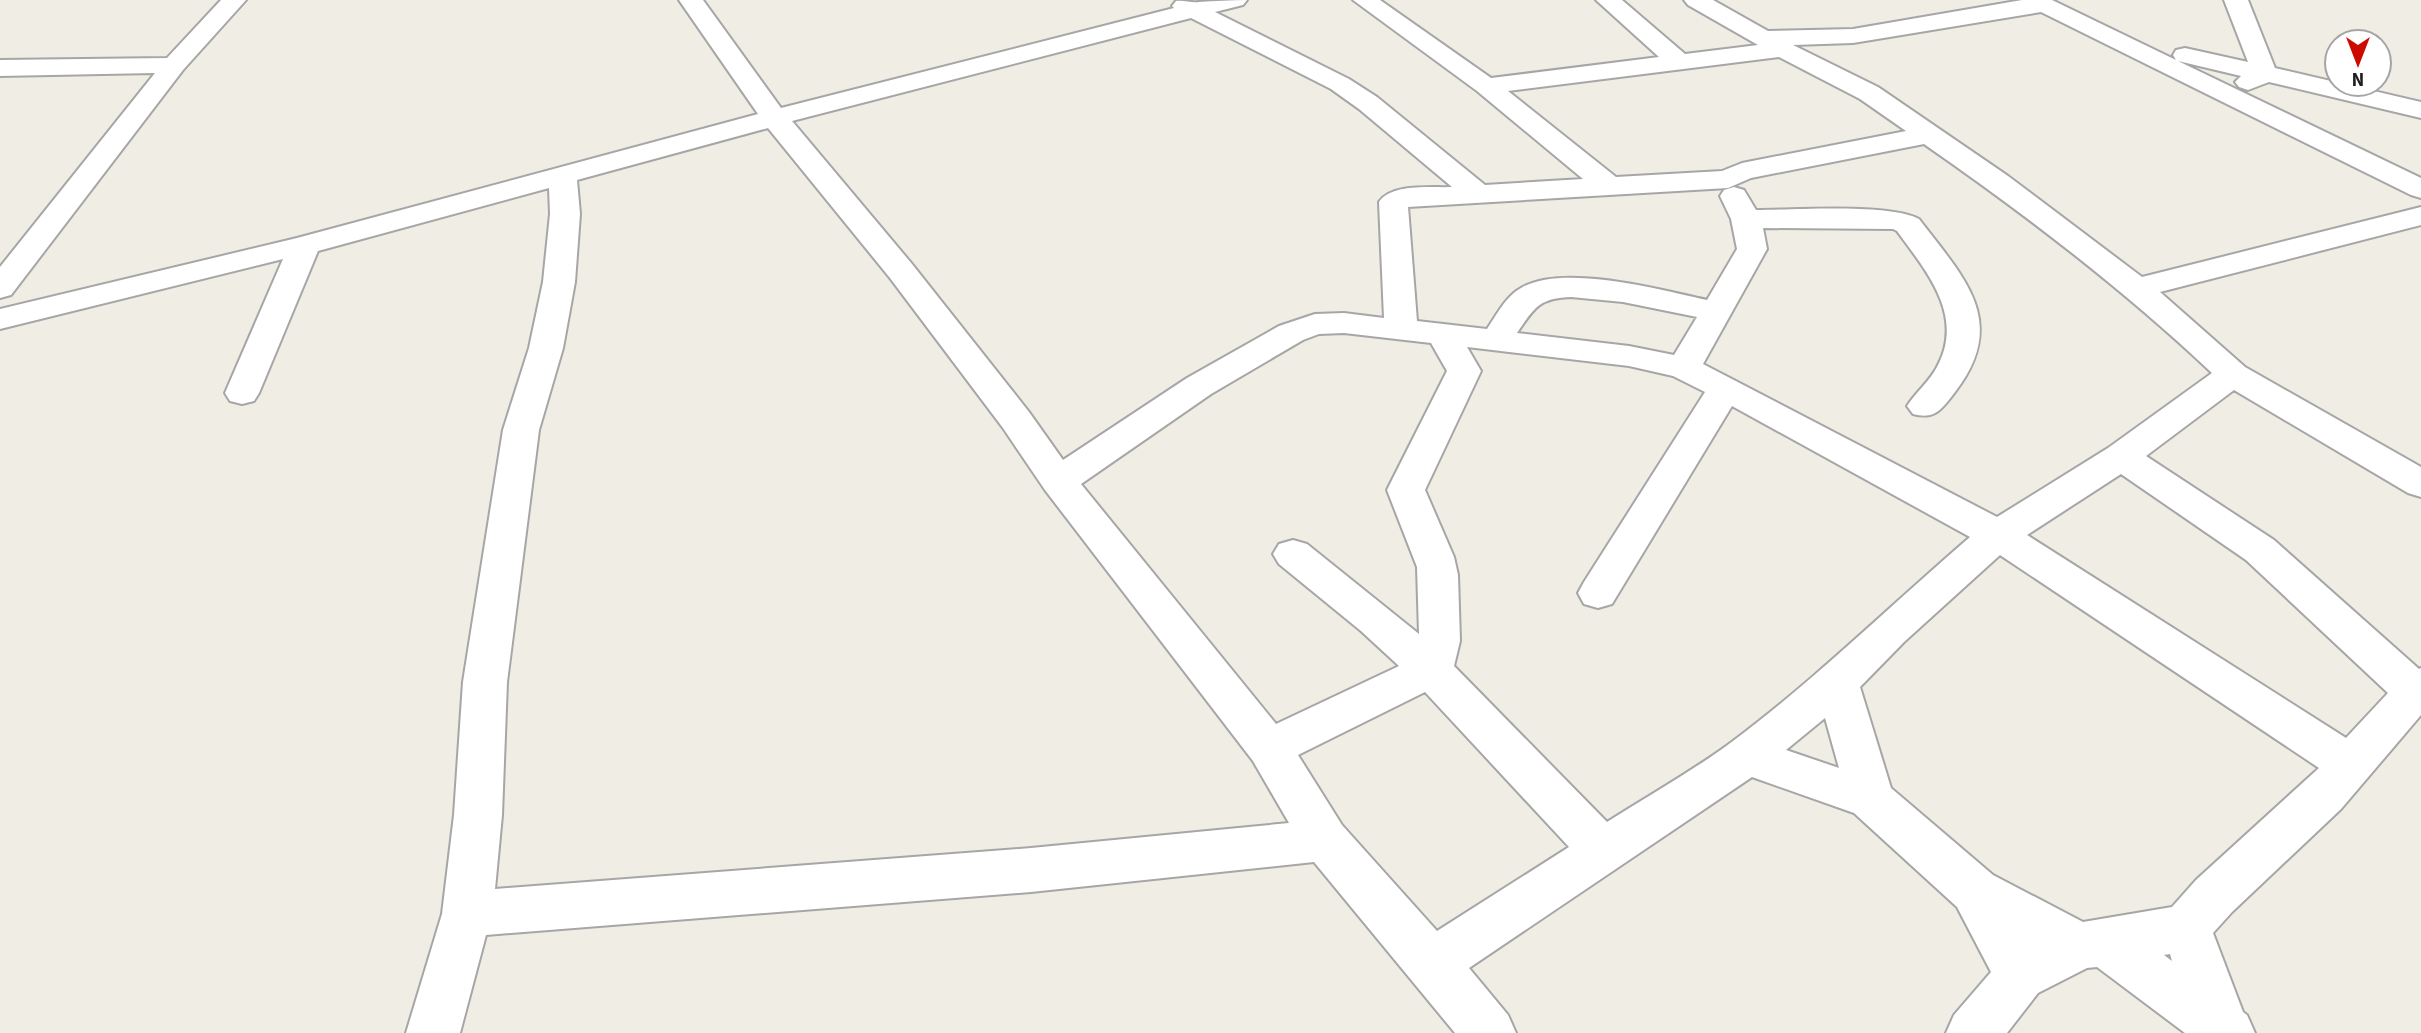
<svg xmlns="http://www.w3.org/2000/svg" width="2421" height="1033" font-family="'Source Sans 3',sans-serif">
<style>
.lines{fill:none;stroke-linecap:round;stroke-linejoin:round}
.minor-casing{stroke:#a6a6a6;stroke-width:4}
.minor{fill:#fff;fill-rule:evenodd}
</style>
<rect width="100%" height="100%" fill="#f0ede4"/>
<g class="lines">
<g class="minor-casing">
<path id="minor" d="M221,0H246L183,70L11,295L0,298V267L155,73L0,76V60L167,58Z
M679,0H703L781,108L1174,8L1172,6L1176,1C1184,0 1191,3 1199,2C1215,1 1230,0 1247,0L1243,5L1215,12L1349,79L1377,97L1485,185L1583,179L1477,91L1353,0H1380L1491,78L1659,57L1596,0H1622L1685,54L1758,45L1688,5L1684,0H1713L1768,31L1853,29L2022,0H2052L2176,60L2173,55L2176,50L2185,48L2248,62L2224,0H2248L2275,68L2421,102V118L2269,82L2248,90L2239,87L2235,82L2241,76L2178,61L2421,178V198L2411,195L2041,12L1853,43L1793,45L1878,87L2008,176L2142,277L2421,207V225L2160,292L2245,367L2421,467V497L2408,493L2234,390L2146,456L2274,540L2419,669L2421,668V715L2341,809L2232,912L2213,933L2243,1012L2247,1015L2255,1033H2185L2097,967L2087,968L2038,993L2007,1033H1946L1954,1015L1991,972L1957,907L1854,813L1752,777L1469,968L1508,1015L1516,1033H1455L1314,862L1031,892L486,935L460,1033H406L442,914L454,815L463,682L503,430L529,348L543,282L550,214L549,188L318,251L259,393L254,401L242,404L230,401L225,393L283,259L0,329V309L297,238L758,114ZM1191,18L1331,89L1359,109L1452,187C1431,188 1392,183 1379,202L1384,318L1344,313L1315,314L1279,326L1187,378L1063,460L1029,412L912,264L792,121ZM1779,57L1860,99L1906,131L1742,163L1722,171L1616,177L1508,91ZM768,128L890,278L1003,428L1045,490L1253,761L1289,823L1031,848L495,889L502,815L507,682L539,430L563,348L575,282L580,214L577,180ZM1924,144C2025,214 2123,289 2212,373L2108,448L1997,517L1703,364L1767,249L1763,228L1893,229L1897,231C1927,272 1965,316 1937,367C1930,381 1916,392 1907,406L1913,414C1935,420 1942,409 1955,392C2010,321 1963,277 1919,219C1890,203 1793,210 1756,210L1744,190L1734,187L1724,190L1720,196L1731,219L1737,249L1707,300C1662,290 1562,263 1521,288C1506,296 1496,316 1487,329L1417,321L1408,207L1728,188L1751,178ZM1571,297L1623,302L1697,317L1674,355L1629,346L1517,333C1534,308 1539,298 1571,297ZM1344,333L1431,343L1447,371L1387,490L1417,567L1419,634L1307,544L1293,540L1279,544L1273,554L1279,564L1361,631L1399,666L1276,724L1081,484L1211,394L1303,340L1319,334ZM1467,347L1629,366L1673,376L1705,392L1584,582L1578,593L1584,604L1598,608L1612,604L1732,406L1970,537C1891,605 1816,679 1733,741C1693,771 1649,795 1607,822L1454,666L1460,641L1458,575L1454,557L1425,490L1481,371ZM2121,474L2246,560L2388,693L2346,738L2027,535ZM2000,555L2319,768L2196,880L2172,907L2083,922L1993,875L1891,788L1860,687L1904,642ZM1425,692L1569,847L1437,931L1342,825L1298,755ZM1825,718L1839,768L1786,750ZM2170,954L2172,961L2164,955Z"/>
</g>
<use href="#minor" class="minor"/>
</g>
<g transform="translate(2358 63) rotate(180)"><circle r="33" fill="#ffffff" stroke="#a5a5a5" stroke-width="2"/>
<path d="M0-5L12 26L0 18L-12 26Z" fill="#cd0a00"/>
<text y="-10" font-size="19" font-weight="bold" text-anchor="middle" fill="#1f1f1f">N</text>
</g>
</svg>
